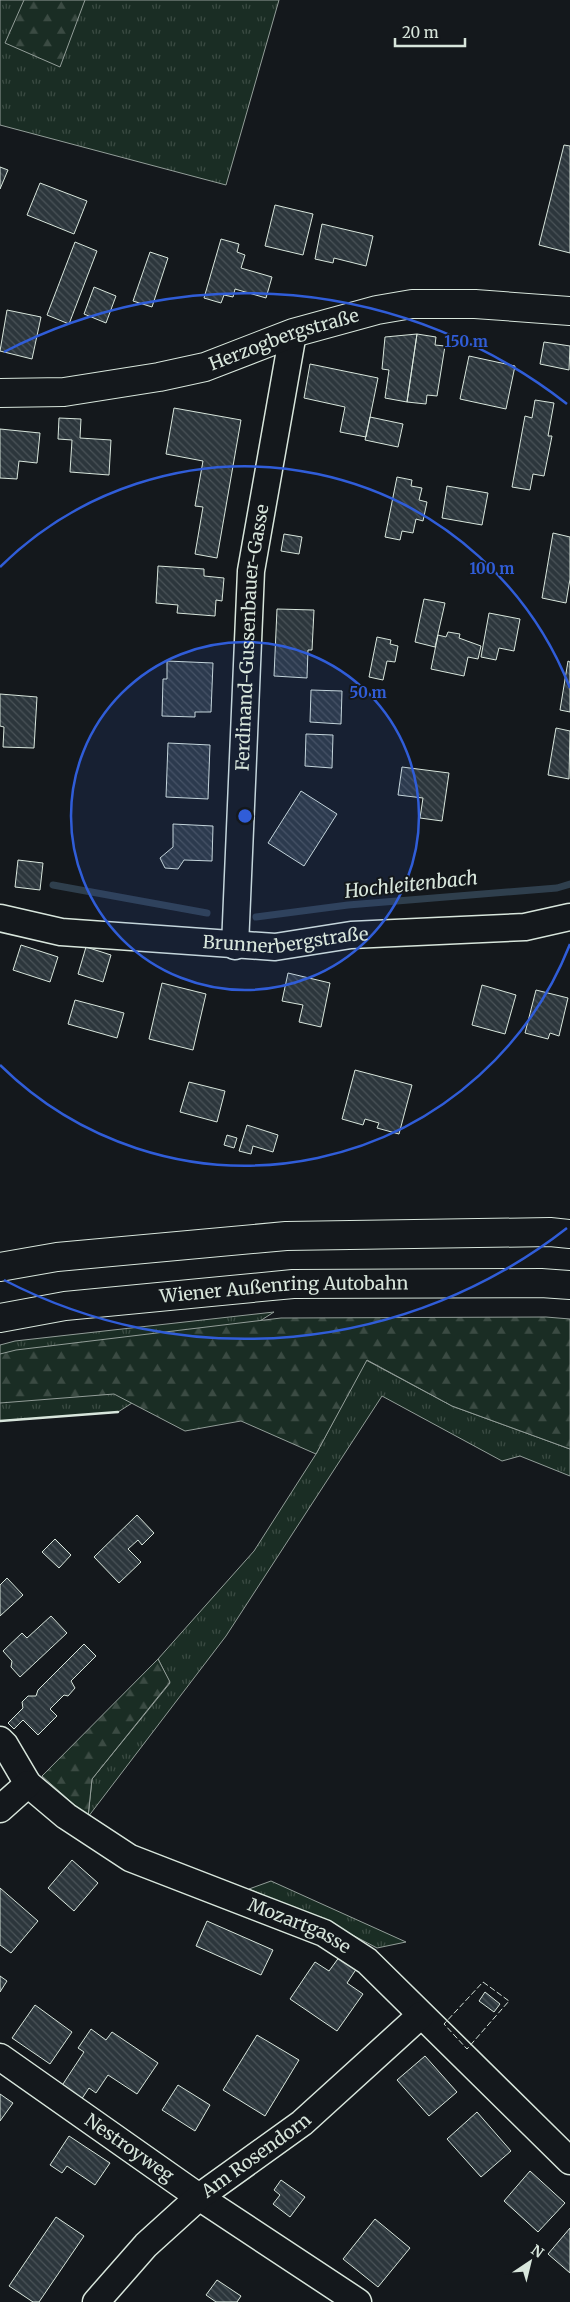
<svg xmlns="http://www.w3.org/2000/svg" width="570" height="2302" font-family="Merriweather,serif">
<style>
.grass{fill:url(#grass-tufts);stroke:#939e99}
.forest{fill:url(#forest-firs);stroke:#939e99}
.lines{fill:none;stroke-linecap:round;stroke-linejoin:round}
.stream{stroke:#2f3f4d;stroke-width:7}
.building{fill:url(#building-back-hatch);stroke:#d8e6dc}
.minor-casing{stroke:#d8e6dc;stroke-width:29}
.major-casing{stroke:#d8e6dc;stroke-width:30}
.highway-casing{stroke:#d8e6dc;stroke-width:30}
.minor{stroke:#14181c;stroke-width:26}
.major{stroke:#14181c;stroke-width:28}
.highway{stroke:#14181c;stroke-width:28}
.fence{stroke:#d8e6dc;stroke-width:1;stroke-dasharray:6 2.5;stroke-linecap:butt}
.wall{stroke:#d8e6dc;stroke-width:2.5}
.ring{fill:none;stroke:#305dd8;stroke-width:2.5}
.labels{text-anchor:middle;stroke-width:4;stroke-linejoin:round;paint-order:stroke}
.street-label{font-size:18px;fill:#d8e6dc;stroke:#14181c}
.water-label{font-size:19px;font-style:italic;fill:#d8e6dc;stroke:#14181c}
.centre{fill:#305dd8;stroke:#14181c;stroke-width:2.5}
.ring-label{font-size:15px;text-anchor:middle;font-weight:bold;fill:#305dd8;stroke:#14181c;stroke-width:4;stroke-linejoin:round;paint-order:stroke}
</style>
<defs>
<pattern id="grass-tufts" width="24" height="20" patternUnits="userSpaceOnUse" patternTransform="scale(1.25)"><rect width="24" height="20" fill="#1a2d24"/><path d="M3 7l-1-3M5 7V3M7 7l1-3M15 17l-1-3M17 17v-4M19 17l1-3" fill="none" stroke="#3b4b43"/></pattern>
<pattern id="forest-firs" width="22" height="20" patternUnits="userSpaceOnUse" patternTransform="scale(1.25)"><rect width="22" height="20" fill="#1a2d24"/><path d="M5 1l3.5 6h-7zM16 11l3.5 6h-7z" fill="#3b4b43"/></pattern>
<pattern id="building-back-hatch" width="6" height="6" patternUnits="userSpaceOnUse" patternTransform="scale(1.25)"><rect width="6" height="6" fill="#2c363c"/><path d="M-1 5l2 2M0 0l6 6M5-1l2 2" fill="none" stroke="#4a5358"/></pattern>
</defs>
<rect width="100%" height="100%" fill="#14181c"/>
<path class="grass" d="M0,0H279L226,185L0,125Z
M274,1312L118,1412L0,1421V1345L15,1341Z
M366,1360L452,1406L570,1449V1476L520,1456L502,1461L382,1396L226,1636L88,1817L92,1779L170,1683L158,1659L254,1551L316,1454Z
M271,1881L406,1942L377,1948L343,1930L249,1889Z"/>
<path class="forest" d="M24,0H85L60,67L5,43Z
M546,1317L570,1319V1449L452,1406L367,1360L316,1454L241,1421L185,1431L114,1394L0,1403V1354L16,1350L281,1318Z
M158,1659L170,1682L92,1779L88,1817L42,1776Z"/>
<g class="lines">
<path class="stream" d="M53,885L207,913
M256,917L348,905L557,888L570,884"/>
</g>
<path class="building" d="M564,145L570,146V253L539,245Z
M0,167L8,170L0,189Z
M40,183L87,201L74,234L27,215Z
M275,205L313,214L303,255L265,246Z
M322,224L373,236L366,266L334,258L333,263L315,259Z
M221,239L239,244L237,252L245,255L241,268L272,277L266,298L235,289L233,297L224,295L221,303L204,298Z
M75,242L97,251L69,324L47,315Z
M150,252L168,258L152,307L133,301Z
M94,287L116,296L106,323L84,314Z
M7,310L41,317L32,359L0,351Z
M417,334L407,402L385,398L389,370L382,369L385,337Z
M417,334L436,337L435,345L445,346L437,396L427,395L426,404L407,402Z
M544,342L570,346L569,370L540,364Z
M469,356L515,366L506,409L460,399Z
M310,364L378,378L366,437L340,432L345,407L304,398Z
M535,400L554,403L548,436H552L544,476L533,474L530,490L512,487L525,416L532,418Z
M174,408L241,420L217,558L195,554L203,507L195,506L203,461L166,454Z
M370,417L403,424L398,447L365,440Z
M59,418L81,419L80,438L111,440L109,475L70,472L72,440L58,439Z
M0,429L40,433L37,463L19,461L17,479L0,478Z
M397,477L412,480L411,486L422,488L419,500L427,502L423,521L416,519L413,533L402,531L400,540L385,537Z
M447,486L488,493L482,525L442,518Z
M553,533L570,537V579L566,603L542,598Z
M284,534L302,537L299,554L281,551Z
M158,566L204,569V576L224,578L222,601L216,600L215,616L177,613L178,605L156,603Z
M424,599L445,603L435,647L415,642Z
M277,609L314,610L312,650H308L307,678L274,676Z
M489,613L520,619L514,651L499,648L496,660L481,657Z
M448,632L460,634L459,638L481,646L478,659L468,657L464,676L431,669L438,635L446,637Z
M377,637L391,640L390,644L398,646L395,662L387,661L383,680L369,677Z
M167,661L213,663L211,712H195V717L162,716L163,679H167Z
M568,661L570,662V712L560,710Z
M311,690L342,691L341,724L310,722Z
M0,694L37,697L34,748L3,747L4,727L0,726Z
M556,728L570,731L569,779L548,775Z
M306,734L333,735L332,768L305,766Z
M168,743L210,745L208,799L166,797Z
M402,767L449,773L442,821L420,818L423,798L398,795Z
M301,791L337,814L304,866L268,843Z
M173,824L213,826L212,861L184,860L178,869L165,868L160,858L173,847Z
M18,860L43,863L40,890L15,887Z
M21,945L58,957L50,982L13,970Z
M86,947L111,955L103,982L78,974Z
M288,973L330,983L321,1027L299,1022L303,1005L282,1001Z
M162,983L206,994L193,1050L149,1039Z
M482,985L516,995L505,1034L472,1025Z
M536,990L568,998L559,1036L550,1033L548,1039L525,1033Z
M75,1000L124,1013L117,1038L68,1024Z
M355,1070L412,1085L399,1134L377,1128L379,1123L365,1119L363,1125L342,1119Z
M189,1082L225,1091L217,1122L180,1112Z
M247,1125L278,1135L273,1152L253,1146L251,1154L239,1151Z
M227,1135L237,1138L234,1148L224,1145Z
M137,1515L154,1533L142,1545L138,1540L128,1549L141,1562L119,1583L94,1557Z
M55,1539L71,1555L59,1568L42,1552Z
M7,1578L23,1595L0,1616V1585Z
M51,1616L67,1633L20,1677L11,1667L12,1661L3,1651L22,1633L27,1638Z
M84,1644L96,1656L71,1681L75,1688L68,1696L64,1695L50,1709L57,1716L38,1735L23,1720L14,1729L8,1723L23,1708L22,1702L28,1696H36L38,1690Z
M72,1860L98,1883L74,1911L48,1888Z
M0,1888L38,1921L11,1953L0,1945Z
M207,1921L273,1950L261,1975L196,1946Z
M340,1956L357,1968L347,1983L363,1994L337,2031L290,1999L315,1962L329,1971Z
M0,1976L7,1981L0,1992Z
M485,1992L500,2004L494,2012L479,2001Z
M35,2005L72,2032L50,2064L12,2038Z
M91,2029L106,2040L112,2032L158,2063L137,2094L108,2075L96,2093L89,2088L81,2100L61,2087L84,2052L78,2048Z
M257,2035L299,2060L265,2116L223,2090Z
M425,2056L457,2092L429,2116L397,2080Z
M178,2085L210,2105L195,2131L162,2110Z
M0,2094L13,2103L0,2121Z
M477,2112L511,2151L481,2177L447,2139Z
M69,2136L110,2163L95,2185L67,2166L62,2173L50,2165Z
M530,2171L565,2203L538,2232L504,2201Z
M281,2180L305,2197L290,2217L273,2204L280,2195L274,2190Z
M56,2217L84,2236L39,2302H33L9,2286Z
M375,2219L410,2248L378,2287L343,2259Z
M570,2228V2273L548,2254Z
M217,2280L241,2296L237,2302H216L206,2295Z"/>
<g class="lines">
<g class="minor-casing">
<g id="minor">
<path id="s1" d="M0,918L61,932L275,947L351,935L525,927L570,917"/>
<path id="s2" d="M235,946L251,571L293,333"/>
<path id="s3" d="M0,1740L5,1745L28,1784L66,1816L130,1858L324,1933L367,1961L570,2161"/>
<path d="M0,1809L28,1784"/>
<path id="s4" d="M0,2057L199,2197L358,2302"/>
<path id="s5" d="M96,2302L146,2245L199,2197L302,2123L421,2015"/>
</g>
</g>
<g class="major-casing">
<g id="major">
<path id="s6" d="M0,393L64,392L159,377L205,367L293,333L377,310L412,304H475L570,311"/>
</g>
</g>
<g class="highway-casing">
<g id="highway">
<path d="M0,1267L57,1257L286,1236L550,1232L570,1234"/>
<path id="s7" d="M0,1318L65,1306L293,1284L541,1283L570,1285"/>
</g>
</g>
<use href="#minor" class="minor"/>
<use href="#major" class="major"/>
<use href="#highway" class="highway"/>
<path class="fence" d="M483,1982L509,2001L467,2049L444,2024Z"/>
<path class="wall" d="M0,1421L118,1412"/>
</g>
<circle cx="245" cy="816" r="174" fill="#305dd8" fill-opacity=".12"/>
<g class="ring">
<circle cx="245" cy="816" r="174"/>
<path d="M570 944A349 349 0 0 1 0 1065M0 567A349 349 0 0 1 570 688"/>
<path d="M567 1228A523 523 0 0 1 4 1280M4 352A523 523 0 0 1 567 404"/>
</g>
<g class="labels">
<g class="street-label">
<text dy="6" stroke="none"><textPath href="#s6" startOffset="291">Herzogbergstraße</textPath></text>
<text dy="6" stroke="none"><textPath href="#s2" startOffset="309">Ferdinand-Gussenbauer-Gasse</textPath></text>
<text dy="6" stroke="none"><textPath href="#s1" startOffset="288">Brunnerbergstraße</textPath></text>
<text dy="6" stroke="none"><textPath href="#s7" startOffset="286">Wiener Außenring Autobahn</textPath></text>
<text dy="6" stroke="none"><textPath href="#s3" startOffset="361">Mozartgasse</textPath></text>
<text dy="6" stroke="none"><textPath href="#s4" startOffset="158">Nestroyweg</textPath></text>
<text dy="6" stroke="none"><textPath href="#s5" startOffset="218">Am Rosendorn</textPath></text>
</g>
<g class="water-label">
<text transform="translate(411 884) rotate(-6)" y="7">Hochleitenbach</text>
</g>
</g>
<circle cx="245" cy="816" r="8" class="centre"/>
<g class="ring-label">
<text x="466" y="347">150 m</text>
<text x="492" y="574">100 m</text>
<text x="368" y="698">50 m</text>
</g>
<g transform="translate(530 2262) rotate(35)" stroke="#14181c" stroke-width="4" paint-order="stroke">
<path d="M0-4L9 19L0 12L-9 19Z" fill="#d8e6dc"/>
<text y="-8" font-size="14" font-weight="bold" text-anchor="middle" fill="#d8e6dc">N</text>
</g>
<path d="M395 38v8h70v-8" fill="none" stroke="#d8e6dc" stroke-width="2.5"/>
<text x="402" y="38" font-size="15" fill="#d8e6dc" stroke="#14181c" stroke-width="4" paint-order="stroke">20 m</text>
</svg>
